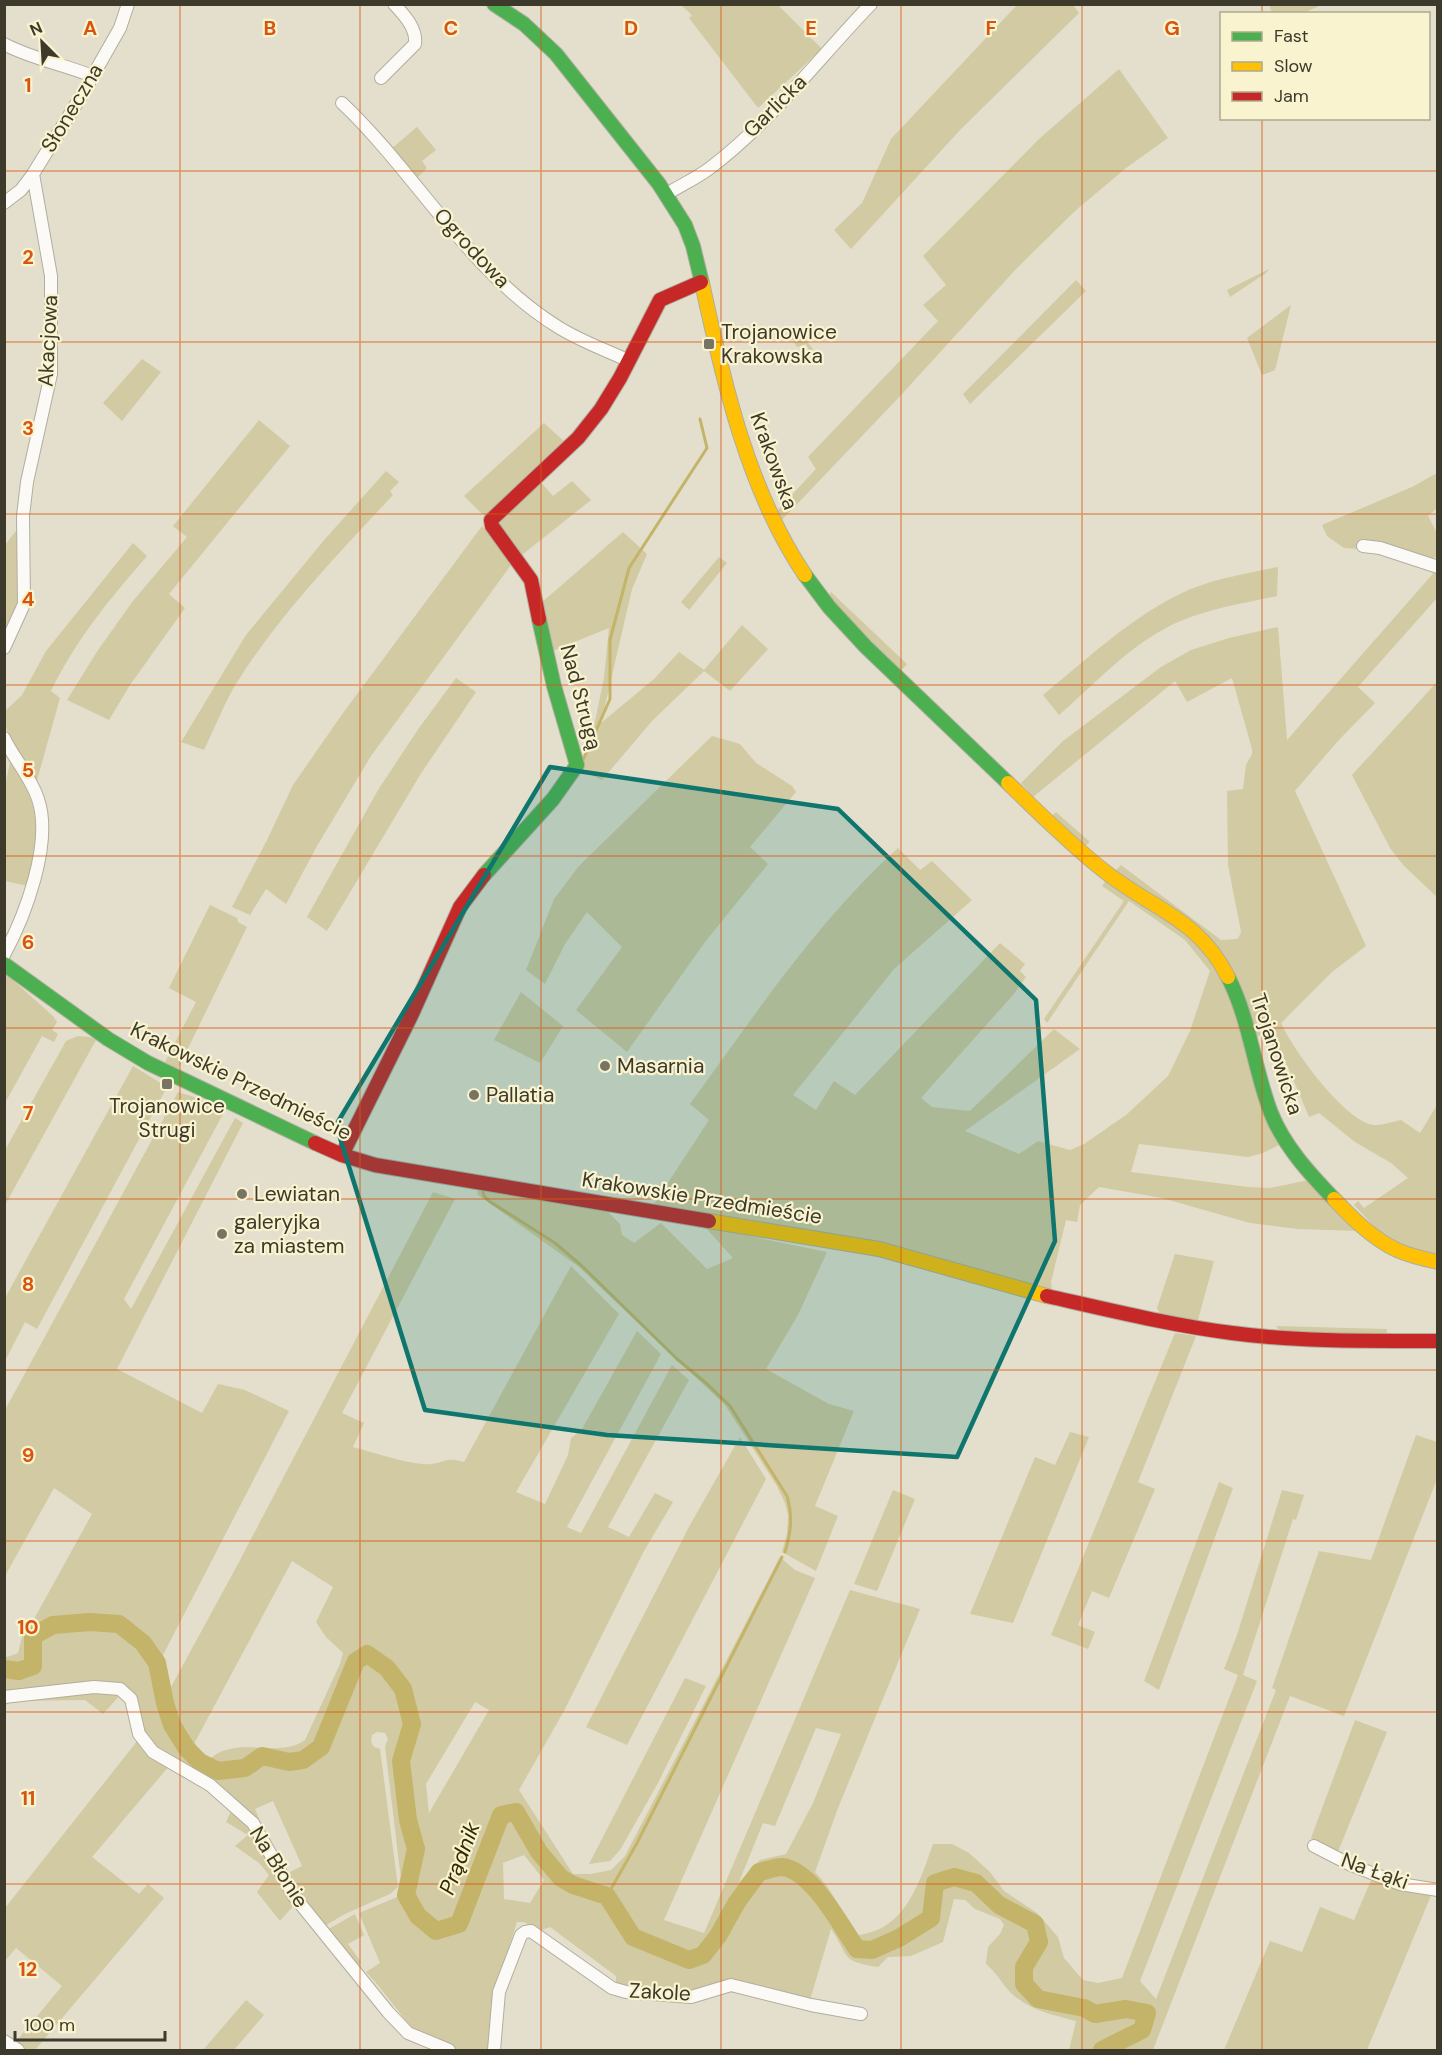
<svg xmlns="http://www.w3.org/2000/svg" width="1442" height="2055" font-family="'DM Sans',sans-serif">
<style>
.green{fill:#d2caa2;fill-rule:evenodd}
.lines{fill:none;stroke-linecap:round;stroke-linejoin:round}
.stream{stroke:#c3b469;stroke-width:3}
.river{stroke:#c3b469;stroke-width:18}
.street-casing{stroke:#b0ae9f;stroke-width:14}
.fast-casing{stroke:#b0ae9f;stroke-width:16}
.slow-casing{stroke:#b0ae9f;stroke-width:16}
.jam-casing{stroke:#b0ae9f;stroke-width:16}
.street{stroke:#fbfaf7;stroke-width:12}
.fast{stroke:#4caf50;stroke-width:14}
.slow{stroke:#ffc107;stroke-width:14}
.jam{stroke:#c62828;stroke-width:14}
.marked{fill:#0f766e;fill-opacity:0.2;stroke:#0f766e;stroke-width:4.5;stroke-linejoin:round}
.grid{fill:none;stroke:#d7560f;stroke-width:1.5;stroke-opacity:0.55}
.poi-dot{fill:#777464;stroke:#f9f3cf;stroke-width:2}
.labels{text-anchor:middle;stroke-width:4.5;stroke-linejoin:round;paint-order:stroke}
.street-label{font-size:21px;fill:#3d3a2c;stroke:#f9f3cf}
.poi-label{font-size:21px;fill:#3d3a2c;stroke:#f9f3cf;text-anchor:start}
.water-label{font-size:22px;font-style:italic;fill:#332b00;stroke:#f9f3cf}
.grid-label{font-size:20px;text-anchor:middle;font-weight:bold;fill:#d7560f;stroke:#f9f3cf;stroke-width:4.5;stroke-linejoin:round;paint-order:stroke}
</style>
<rect width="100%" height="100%" fill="#e3dfcc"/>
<path class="green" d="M681,5H778L822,49L758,108L689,18L692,15Z
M1017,5H1073L1079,13L961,129L851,249L834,230L862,203L891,139Z
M1270,5V4L1321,5L1304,13H1271Z
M1119,69L1168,138L1126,168L1075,211L1017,268L902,394L780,522L775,513L816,469L808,457L938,321L923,305L946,285L923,256L1039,139Z
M417,127L436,150L422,161L427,168L414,181L390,150Z
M1269,269L1266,273L1230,297L1227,290Z
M1076,280L1086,291L970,404L963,394Z
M1291,305L1275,370L1262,375L1247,338Z
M798,329L817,355L813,358L806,344L797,347L790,335Z
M142,359L161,372L122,421L103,403Z
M259,420L290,446L169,594L185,608L130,685L109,720L67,700L98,650L133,601L187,537L173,526Z
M544,423L567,444L487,517L481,513L464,496Z
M386,471L399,482L390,491L393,495C337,555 277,617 234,687C223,707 214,729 204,750L181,742L246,635L325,539Z
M1437,473V508L1428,516L1437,533V555L1431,562L1359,549L1344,548L1327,536L1322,525L1412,487Z
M538,479L553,496L572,481L591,500L518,558L497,518Z
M482,526L514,561L371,756L317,846L286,904L266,889L250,915L232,907L267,840L293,785L343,713Z
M19,527L17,607L5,636V545Z
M623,532L647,554L632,589L601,723L654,679L679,652L704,670L742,625L768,649L730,691L704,671L652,721L602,780L580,770V763L589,750L604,678L609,628L550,652L541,603Z
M133,543L147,556C109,600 77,638 51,691L60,698L36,784C21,762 5,739 4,712L22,695L46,651Z
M719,557L727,563L689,610L681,602Z
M1278,567L1277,596C1246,603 1213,608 1183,620C1135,639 1097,682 1059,715L1043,695C1087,659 1129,619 1180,594C1210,579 1246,574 1278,567Z
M1437,569V598L1358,687L1375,703L1337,742L1295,791L1366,946L1332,972L1281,1023C1294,1051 1340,1114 1369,1124C1378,1127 1391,1122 1401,1120L1420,1133L1437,1105V1258L1384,1237L1354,1205L1358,1201L1364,1208L1408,1178L1391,1163L1355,1142L1319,1113L1309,1117L1288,1067L1263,1033L1256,1038L1221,951L1116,870L1121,865L1221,940L1238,939L1241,932L1228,865L1227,791L1243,789L1246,765L1252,754V749L1232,678L1187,702L1175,681L1033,797L1021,783L1063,741L1161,667L1191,650L1229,638L1278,627L1287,740Z
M831,592L907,664L900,672L828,596Z
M456,678L476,692L420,775L327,931L307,917L378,790L419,728Z
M1437,682V897L1404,866L1390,848L1352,775Z
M712,736L740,744L756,763L792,786L796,792L750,847L768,864L705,942L627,1052L576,1010L622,947L587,912L565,944L545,984L526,970L554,899L579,866Z
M4,750C11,766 23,779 29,795C42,824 34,856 28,886L5,881L4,790L10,763L5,755Z
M1056,812L1090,842L1085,846L1052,816Z
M898,848L920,870L932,861L972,900L894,969L793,1095L816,1110L834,1081L855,1095L1000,943L1025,964L1020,971L1026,977L1013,995L921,1098L932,1107L970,1111L1054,1029L1080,1049L965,1131L1019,1154L1038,1141L1070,1150L1084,1144L1126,1115L1168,1076L1190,1031L1210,971L1185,940L1129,901L1047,1023L1044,1019L1124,901L1102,886L1108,878L1196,940L1220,972L1244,1037L1265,1107L1279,1145L1263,1153L1248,1157L1139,1144L1131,1172L1248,1187L1270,1188L1309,1180L1361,1231L1298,1229L1250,1223L1162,1198L1099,1187L1080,1205L1077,1222L1066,1220L1051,1282L1052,1290L654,1204L709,1120L690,1104C755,1015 816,922 898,848Z
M210,905L237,918L238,922L247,927L178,1069L165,1062L196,1002L169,988Z
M5,973L53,1016L57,1022L52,1030L58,1034L54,1042L42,1036L5,1103Z
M521,992L563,1026L540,1063L494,1040Z
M78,1036L90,1037L96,1040L5,1205V1150L66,1041Z
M133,1066L167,1087L37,1329L25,1322L5,1361V1298Z
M178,1092L200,1099L224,1112L124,1299L131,1309L235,1118L243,1123L117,1369L202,1413L218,1384L245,1390L289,1411L163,1655L171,1687L239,1562L433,1192L455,1199L342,1413L364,1423L353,1447C372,1452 413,1466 432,1464C448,1462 444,1457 464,1462L571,1266L619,1314L516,1492L545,1504L568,1455L571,1438L582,1429L637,1331L661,1354L567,1527L581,1533L672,1365L689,1380L608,1527L629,1537L655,1493L673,1502L644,1551L564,1711L519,1790L573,1874H591L611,1870L625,1856L780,1557L795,1570L815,1578L664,1920L704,1933L850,1590L920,1609L838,1808L815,1872C833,1890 842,1914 858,1935C905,1930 919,1884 933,1844H952L969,1853L990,1872L1004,1891L1037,1913L1058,1937L1064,1958L1083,1980L1098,1983L1122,1978L1238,1675L1224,1669L1237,1635L1282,1490L1304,1495L1296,1520L1293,1519L1243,1675L1257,1681L1140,1981L1156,1999L1276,1690L1272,1688L1319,1551L1371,1560L1416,1435L1437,1442V1479L1344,1716L1290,1696L1153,2050H1069L1076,2021C1053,2015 1029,2010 1011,1993C1002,1984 997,1973 986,1964L988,1947L1000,1934L1004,1925L1000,1919L975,1909L965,1900L954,1899L943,1942L911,1956L888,1957L878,1967C839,1961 850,1956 831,1929L810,2000L733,1982L687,1991L616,1985V1976L550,1927L539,1931L524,1922H517L495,1993L489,2050H457L440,2039L411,2027L377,1984L366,1972L380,1963L359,1913L397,1897L402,1888L385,1746L388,1739L385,1733L377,1732L372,1735L371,1742L374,1747L380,1749L398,1887L390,1894L345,1914L323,1927L286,1874L302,1866L273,1801L255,1809L267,1837L155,1747L144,1734L137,1700L125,1686L108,1683L5,1693V1654L7,1657L18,1653L22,1637L34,1619L92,1514L54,1488L5,1576V1410ZM292,1561L333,1587L316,1622L326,1637L343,1653L340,1664L305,1740C284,1756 251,1742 226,1750C220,1751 214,1756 209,1759L198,1751L195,1742ZM475,1702L489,1710L429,1813L426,1784ZM816,1728L841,1734L813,1803L786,1854L760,1860L739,1882L763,1823L775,1826ZM524,1855L544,1880L530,1903L504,1899L503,1863Z
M480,1190L608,1212L620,1224L622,1235L634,1243L661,1223L707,1269L733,1258L705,1227L827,1252L798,1315L766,1369L829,1404L854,1411L815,1506L838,1516L816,1571L782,1552L787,1534L788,1515L785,1503L777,1486L725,1405L579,1267L478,1195L477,1191Z
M1175,1254L1214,1261L1198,1320L1161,1316L1157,1308Z
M1276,1326L1387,1329L1386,1337L1282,1333Z
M1175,1333L1196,1336L1138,1482L1155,1489L1109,1598L1092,1591L1078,1625L1095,1632L1088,1649L1051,1635Z
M1070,1432L1089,1437L1013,1623L970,1614L1035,1457L1055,1465Z
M740,1437L766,1479L627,1745L586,1727L690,1525Z
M1219,1482L1233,1488L1159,1690L1144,1681Z
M893,1490L915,1499L877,1591L854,1584Z
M685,1678L706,1686L658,1783L620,1850L610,1861L589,1864Z
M94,1690L121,1694L103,1714L85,1700L9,1701L5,1707V1700Z
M1355,1720L1387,1732L1337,1854L1311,1838Z
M138,1740L170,1765L92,1857L139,1894L148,1884L164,1898L35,2050H22L14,2044L62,1986L16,1948L5,1961V1908Z
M232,1809L249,1827L295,1904L280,1921L257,1892L269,1875L259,1863L235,1846L248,1835L226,1822Z
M1372,1878L1432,1893L1367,2050H1224L1270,1941L1302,1952L1320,1907L1354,1920Z
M355,1914L364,1935L348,1944L361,1962L356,1968L327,1930Z
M246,2000L264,2015L234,2050H203Z"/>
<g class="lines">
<path class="stream" d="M583,760L610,699V640L629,568L707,448L700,419
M1438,1179V1182
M483,1192L484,1196L489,1201L555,1243L582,1266L677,1359L706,1383L730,1406L787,1496C793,1517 791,1532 785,1552
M607,1896L637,1843L782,1557"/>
<path class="river" d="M4,1669L19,1671L33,1666V1636L53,1625L90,1622L119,1624L143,1643L157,1663L165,1703L172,1725L187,1749L200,1762L218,1771L245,1768L262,1756L289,1762L303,1760L321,1747L356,1661L367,1654L387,1668L403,1689L412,1724L401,1761L408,1820L416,1849L406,1895L418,1916L436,1931L459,1924L501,1815L516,1812L539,1852L561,1878L573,1885L607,1896L633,1937L689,1960L703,1955L718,1936L737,1902L759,1872C765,1871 775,1867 782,1867C812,1870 841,1926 857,1949L872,1950L899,1938L931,1918L935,1883L954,1877L976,1883L999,1905L1035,1924L1039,1942L1024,1967V1984L1038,1999L1084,2008L1095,2014L1126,2009L1147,2013L1142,2030L1102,2050"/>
<g class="street-casing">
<path id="street" d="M4,44C32,59 63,64 92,76
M381,78L415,44C417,28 404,15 394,4
M342,103C417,174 469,272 558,327C580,341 606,350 629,361
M667,194C681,185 697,178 710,168C771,122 818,59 871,4
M4,203L21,190L33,174L83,93L120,28L128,4
M1363,546L1380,548L1438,567
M4,648L24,604L23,516L27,482L51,374V276L33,174
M4,738C14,759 31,777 38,799C53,843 25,916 4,955
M4,1697L94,1687L120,1689L131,1699L139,1734L153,1752L210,1785L253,1823L294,1896L388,2012L408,2033L449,2050
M1314,1846L1351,1865L1400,1884L1438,1890
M4,2041L18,2050
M494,2050L499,1992L521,1935L525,1932L531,1931L612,1988L626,1992L691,1997L731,1985L811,2005L861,2014"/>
</g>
<g class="fast-casing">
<path id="fast" d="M494,4L524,24L556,54L659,184L685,225L693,246L702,283
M805,575L829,607L866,647L1008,783
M484,875L553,799L577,765L554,686L539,619
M4,964L108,1039L148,1063L315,1143
M1228,977C1250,1020 1254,1069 1271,1113C1284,1146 1310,1174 1334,1199"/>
</g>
<g class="slow-casing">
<path id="slow" d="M702,283C723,380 748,491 805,575
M1008,783C1039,813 1070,844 1103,870C1151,909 1198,917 1228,977
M1334,1199C1352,1218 1373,1239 1397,1250C1410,1256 1424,1259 1438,1262
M709,1221L879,1249L1047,1296"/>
</g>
<g class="jam-casing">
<path id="jam" d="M539,619L531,580L492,526L491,520L578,438L601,409L620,378L660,300L701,282
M315,1143L342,1155L375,1165L709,1221
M342,1155L411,1016L460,907L484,875
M1047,1296C1109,1310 1170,1325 1232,1333C1300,1342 1369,1341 1438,1341"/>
</g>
<use href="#street" class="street"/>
<use href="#fast" class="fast"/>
<use href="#slow" class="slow"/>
<use href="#jam" class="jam"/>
</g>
<path class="marked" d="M550,767L838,809L1036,1000L1055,1241L957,1457L607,1435L425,1410L336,1125Z"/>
<path class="grid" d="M180,4V2050M360,4V2050M541,4V2050M721,4V2050M901,4V2050M1082,4V2050M1262,4V14M1262,118V2050M4,171H1438M4,342H1438M4,514H1438M4,685H1438M4,856H1438M4,1028H1438M4,1199H1438M4,1370H1438M4,1541H1438M4,1712H1438M4,1884H1438"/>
<g class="poi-dot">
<rect x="703" y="338" width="12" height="12" rx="3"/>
<circle cx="605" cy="1066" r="6"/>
<rect x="161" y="1078" width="12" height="12" rx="3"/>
<circle cx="474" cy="1095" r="6"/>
<circle cx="242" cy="1194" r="6"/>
<circle cx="222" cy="1234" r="6"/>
</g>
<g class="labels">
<g class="street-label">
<text transform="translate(775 106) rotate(-45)" y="7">Garlicka</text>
<text transform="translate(72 108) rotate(-59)" y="7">Słoneczna</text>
<text transform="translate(472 248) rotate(47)" y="7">Ogrodowa</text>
<text transform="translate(48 341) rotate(-87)" y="7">Akacjowa</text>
<text transform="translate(774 461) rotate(70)" y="7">Krakowska</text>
<text transform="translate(581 697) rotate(75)" y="7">Nad Strugą</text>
<text transform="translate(1277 1054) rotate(72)" y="7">Trojanowicka</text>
<text transform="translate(241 1081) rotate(26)" y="7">Krakowskie Przedmieście</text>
<text transform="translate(702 1198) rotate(9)" y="7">Krakowskie Przedmieście</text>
<text transform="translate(279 1867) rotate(58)" y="7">Na Błonie</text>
<text transform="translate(1375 1871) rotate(20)" y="7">Na Łąki</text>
<text transform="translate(660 1992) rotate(3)" y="7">Zakole</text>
</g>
<g class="poi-label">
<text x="721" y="339">Trojanowice<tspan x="721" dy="24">Krakowska</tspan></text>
<text x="617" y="1073">Masarnia</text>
<text x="486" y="1102">Pallatia</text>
<text x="167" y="1113" text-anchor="middle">Trojanowice<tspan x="167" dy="24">Strugi</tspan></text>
<text x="254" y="1201">Lewiatan</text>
<text x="234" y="1229">galeryjka<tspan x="234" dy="24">za miastem</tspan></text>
</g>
<g class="water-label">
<text transform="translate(459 1858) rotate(-69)" y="8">Prądnik</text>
</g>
</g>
<g class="grid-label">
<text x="90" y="35">A</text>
<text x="270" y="35">B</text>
<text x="451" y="35">C</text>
<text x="631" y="35">D</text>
<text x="811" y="35">E</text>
<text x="991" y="35">F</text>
<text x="1172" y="35">G</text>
<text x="28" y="92">1</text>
<text x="28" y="264">2</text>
<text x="28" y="435">3</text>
<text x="28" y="606">4</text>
<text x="28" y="777">5</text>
<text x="28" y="949">6</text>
<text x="28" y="1120">7</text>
<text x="28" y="1291">8</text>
<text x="28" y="1462">9</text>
<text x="28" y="1634">10</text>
<text x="28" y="1805">11</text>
<text x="28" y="1976">12</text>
</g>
<rect width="1442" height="2055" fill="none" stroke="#3d3a2c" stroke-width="12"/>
<rect x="1220" y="12" width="210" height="108" fill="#f9f3cf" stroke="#aea98e" stroke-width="1.5"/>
<rect x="1232" y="32" width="30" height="9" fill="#4caf50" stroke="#aea98e" stroke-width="1.5"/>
<text x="1274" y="42" font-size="18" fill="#3d3a2c">Fast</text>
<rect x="1232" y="62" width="30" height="9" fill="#ffc107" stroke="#aea98e" stroke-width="1.5"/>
<text x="1274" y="72" font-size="18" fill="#3d3a2c">Slow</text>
<rect x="1232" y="92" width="30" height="9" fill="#c62828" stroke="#aea98e" stroke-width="1.5"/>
<text x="1274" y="102" font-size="18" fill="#3d3a2c">Jam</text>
<g transform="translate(42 42) rotate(336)" stroke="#f9f3cf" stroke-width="4.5" paint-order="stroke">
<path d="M0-4.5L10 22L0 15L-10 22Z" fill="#3d3a2c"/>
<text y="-9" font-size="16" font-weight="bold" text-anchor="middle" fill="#3d3a2c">N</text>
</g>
<path d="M15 2031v9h150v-9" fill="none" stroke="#3d3a2c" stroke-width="3"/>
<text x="24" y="2031" font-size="18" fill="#3d3a2c" stroke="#f9f3cf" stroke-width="4.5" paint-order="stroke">100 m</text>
</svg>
